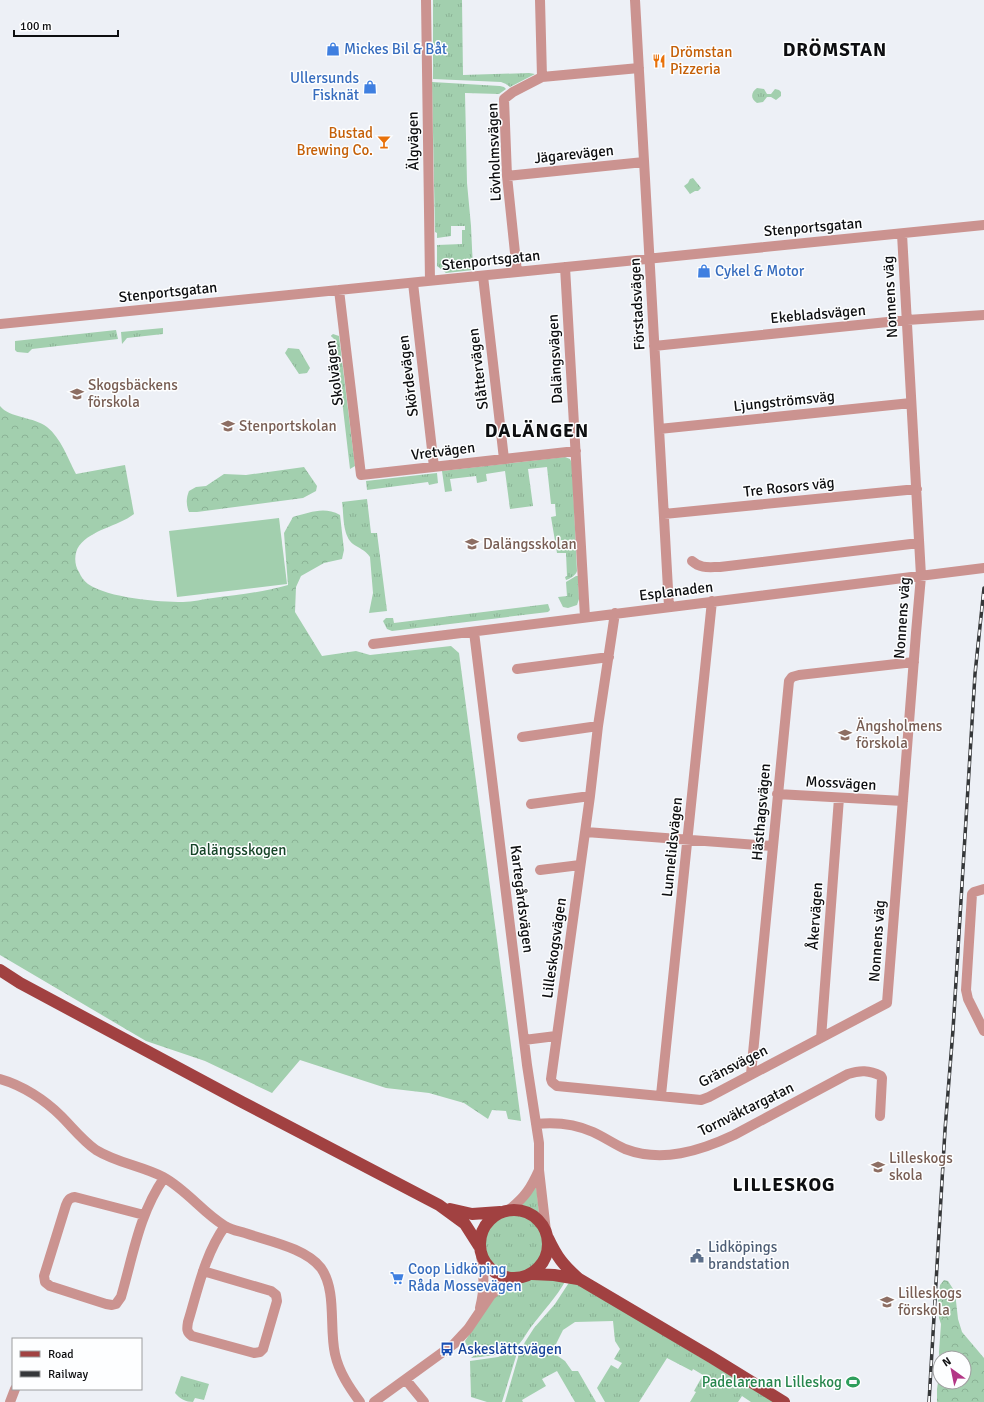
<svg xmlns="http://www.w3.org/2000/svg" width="984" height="1402" font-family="Signika,sans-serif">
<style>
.grass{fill:url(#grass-tufts)}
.forest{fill:url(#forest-crowns);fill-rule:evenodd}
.pitch{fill:#a2cfae}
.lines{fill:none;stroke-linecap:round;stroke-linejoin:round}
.minor{stroke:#cb9390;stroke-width:10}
.major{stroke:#a14141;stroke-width:12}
.rail-casing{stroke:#353739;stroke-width:3.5}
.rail{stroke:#fdfeff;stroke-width:2;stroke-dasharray:6;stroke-linecap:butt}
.labels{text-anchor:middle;stroke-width:3;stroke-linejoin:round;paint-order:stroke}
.shop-label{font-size:15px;fill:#366cbe;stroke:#fdfeff;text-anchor:start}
.food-label{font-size:15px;fill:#c56008;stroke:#fdfeff;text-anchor:start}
.street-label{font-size:15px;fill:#0d0e10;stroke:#fdfeff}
.education-label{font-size:15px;fill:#785e54;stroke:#fdfeff;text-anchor:start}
.park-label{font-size:15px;fill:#154427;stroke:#fdfeff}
.service-label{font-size:15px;fill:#4e5e75;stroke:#fdfeff;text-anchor:start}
.transit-label{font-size:15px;fill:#164399;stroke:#fdfeff;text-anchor:start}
.leisure-label{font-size:15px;fill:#27864d;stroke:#fdfeff;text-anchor:end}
.district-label{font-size:19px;font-weight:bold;letter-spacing:1px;fill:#0d0e10;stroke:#fdfeff}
</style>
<defs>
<pattern id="grass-tufts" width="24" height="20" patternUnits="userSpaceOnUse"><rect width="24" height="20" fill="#a2cfae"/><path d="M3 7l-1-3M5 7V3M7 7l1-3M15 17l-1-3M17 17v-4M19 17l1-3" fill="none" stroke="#8ab195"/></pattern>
<pattern id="forest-crowns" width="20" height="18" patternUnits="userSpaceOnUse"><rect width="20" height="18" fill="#a2cfae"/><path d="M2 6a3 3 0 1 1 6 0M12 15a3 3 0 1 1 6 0" fill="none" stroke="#8ab195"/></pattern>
</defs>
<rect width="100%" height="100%" fill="#edf0f6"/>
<path class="grass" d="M433,0H462L463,75L529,73L535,74L510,87L506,84L501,82L433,79Z
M432,82L500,86L504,87L506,89L499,94L465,93L467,183L471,226L473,270L446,273L437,266V245L462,244V230H465V226H451V236L437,238V233L435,232Z
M757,88L764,89L767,94H771L775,89L779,90L781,92V96L776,100L771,97H767L763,102L757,103C750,99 751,92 757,88Z
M693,178L701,188L698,191H695L690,194L684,186L688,183L690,179Z
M163,328V334L127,338L122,344L121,332Z
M116,330L118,339L32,349L28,353L17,352L15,350V341Z
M333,334L339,336L355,466L350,469L335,340L331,336Z
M288,348L299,349L310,368L307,373L299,374L285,353Z
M565,457L570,459L572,463L577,571C576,575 570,579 566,580L565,577L567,576L566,553H557L551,517L556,516L555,504H551L547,467L528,469L533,506L510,509L505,471L486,474L487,481L477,483L476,476L450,479L452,491L445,492L442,471Z
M437,473L438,483L429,485L428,482L367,490L366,481Z
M367,499L371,533H377L387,611L369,613L373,593L370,557C365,550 359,548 353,544C342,535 344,514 342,502Z
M576,576H578L579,599L577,605L568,608L563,607L558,597L567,596L566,582Z
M548,604L550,610L548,612L392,631L387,629L383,621L386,618H393L394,623Z
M536,1183L539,1213L538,1214L520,1206Z
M483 1244a31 31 0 1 1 62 0a31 31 0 1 1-62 0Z
M530,1279L566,1280C556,1298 543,1311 531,1327C525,1335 522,1343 514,1348C501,1356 485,1356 471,1358L476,1354L466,1344L465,1341L494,1297L509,1286Z
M570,1281L576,1283L775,1402H751L742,1396L738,1402H690L696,1392L694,1391L703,1375L693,1369L692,1371L667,1358L639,1402H605L597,1388L611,1365L618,1369L622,1363L614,1359L620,1349L615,1341L613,1321L575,1322L563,1330L552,1352L565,1361L572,1371H578L596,1402H575L557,1371L542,1379L546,1386L522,1400L523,1402H505L519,1354L525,1342L534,1328L555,1304Z
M515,1351L517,1353L502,1402H487L471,1397L470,1361L498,1357Z
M181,1376L209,1384L204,1400L195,1398L193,1402C186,1402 180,1399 175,1393Z"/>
<path class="forest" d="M0,406C9,418 35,417 47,427C61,438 68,459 76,474L125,465L134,514C117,527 92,529 79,546C74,553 74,565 79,572C81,577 84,581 88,584C108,598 159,602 183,602C193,602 203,599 213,598C238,595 263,592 288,585L284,533L293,517C310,513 323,506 340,515L344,550L342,559L324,563L301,576L296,587L295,612L322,656L356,651L370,655L451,646L459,653L521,1121L508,1119L506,1111L492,1110L488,1119L464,1103L429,1093L386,1088L300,1060L272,1093L205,1061L146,1041L0,955Z
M304,467L317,486L316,491L303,498L197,512H189C186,505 186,498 189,491L196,487L206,486L224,474L246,475Z
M944,1280L948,1281L955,1292L958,1319L962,1332L984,1358V1402H937V1389L940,1369L939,1352L941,1324L939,1318L938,1298L940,1285ZM940,1358H964V1382H940Z"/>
<path class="pitch" d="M279,518L287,584L177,597L169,531Z"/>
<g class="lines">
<path class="minor" d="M426,0L430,281
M540,0L542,77
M635,0L669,607
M507,176L644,162
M565,267L585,617
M517,272L507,176L504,99L513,92L542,77L639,68
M483,276L504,459
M413,283L434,467
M339,290L361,475L576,451
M0,324L984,225
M654,346L907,320L984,315
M659,429L911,403
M664,514L917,489
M692,561C701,569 709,567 720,567L919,543
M615,613L598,726L590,796L551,1079L552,1082L557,1086L701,1100L709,1097L887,1003L916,633L921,576L902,234
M474,632L527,1065L539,1143V1170L546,1231
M373,644L984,568
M517,669L609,657
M522,737L598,726
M777,794L903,801
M531,804L590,796
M586,832L772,846
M540,870L580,865
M984,889L974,892L972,894L966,990L968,999L984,1031
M821,1038L839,798
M524,1040L556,1036
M751,1074L789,681L792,677L799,675L914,662
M0,1079C22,1085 45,1100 61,1116C73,1128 83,1141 96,1150C117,1163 142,1166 163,1177C187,1190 203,1213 225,1226C231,1230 238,1231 245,1233C268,1241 306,1248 321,1268C337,1291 329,1327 335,1354C339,1372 349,1387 360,1402
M661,1095L712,601
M536,1124C555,1122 575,1124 593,1132C604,1137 614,1144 625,1149C662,1163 700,1151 734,1135L848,1074C860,1070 869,1070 881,1076L882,1078L880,1116
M510,1209C525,1197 531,1188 539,1170
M144,1215L75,1197C69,1198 68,1200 66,1205L44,1276L45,1282L50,1286L106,1304L112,1305L116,1304L121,1297C133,1256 139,1214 164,1178
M203,1271L271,1291L276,1295L277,1301L263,1349L260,1352L254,1353L192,1336C186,1332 187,1328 188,1322C198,1289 205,1254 225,1226
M480,1308C485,1288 484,1275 481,1255
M406,1380L424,1402
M10,1402L15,1389
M374,1402L454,1344L468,1329L491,1295L501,1286L516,1279"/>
<path class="major" d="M0,970L20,983L242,1102L439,1205L465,1224L479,1246
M450,1209L472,1214L500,1212
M480 1244a34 34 0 1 1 68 0a34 34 0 1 1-68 0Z
M548,1238C557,1257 563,1265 579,1279L711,1357L784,1402
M532,1274L554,1275L578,1279"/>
<g class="rail-casing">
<path id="rail" d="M929,1402L945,1130L953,1030L975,674L984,588"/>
</g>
<use href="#rail" class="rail"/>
</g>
<defs>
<g id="shop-bare" transform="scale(1.08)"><path d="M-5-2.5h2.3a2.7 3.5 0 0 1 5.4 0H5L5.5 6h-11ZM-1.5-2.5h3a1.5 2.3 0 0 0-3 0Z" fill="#3f7fe0" stroke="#fdfeff" stroke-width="2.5" paint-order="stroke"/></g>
<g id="restaurant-bare" transform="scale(1.08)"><path d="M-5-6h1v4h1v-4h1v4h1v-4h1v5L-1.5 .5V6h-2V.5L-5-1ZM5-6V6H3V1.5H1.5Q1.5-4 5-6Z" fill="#e8710a" stroke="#fdfeff" stroke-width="2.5" paint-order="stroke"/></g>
<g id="bar-bare" transform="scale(1.08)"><path d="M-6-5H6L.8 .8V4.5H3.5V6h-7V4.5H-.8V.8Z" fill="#e8710a" stroke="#fdfeff" stroke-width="2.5" paint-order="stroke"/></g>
<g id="school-bare" transform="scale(1.08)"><path d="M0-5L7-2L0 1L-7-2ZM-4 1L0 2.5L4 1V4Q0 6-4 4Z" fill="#8d6e63" stroke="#fdfeff" stroke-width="2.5" paint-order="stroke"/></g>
<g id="civic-bare" transform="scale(1.08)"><path d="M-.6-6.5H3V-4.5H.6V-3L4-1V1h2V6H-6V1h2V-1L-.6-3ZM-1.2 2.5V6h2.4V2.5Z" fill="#5c6f8a" stroke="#fdfeff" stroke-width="2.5" paint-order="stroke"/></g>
<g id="supermarket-bare" transform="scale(1.08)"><path d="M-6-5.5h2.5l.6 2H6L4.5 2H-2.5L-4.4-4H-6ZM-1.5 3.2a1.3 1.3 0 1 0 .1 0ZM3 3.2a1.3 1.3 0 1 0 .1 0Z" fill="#3f7fe0" stroke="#fdfeff" stroke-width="2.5" paint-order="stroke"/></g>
<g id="bus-bare" transform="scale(1.08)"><path d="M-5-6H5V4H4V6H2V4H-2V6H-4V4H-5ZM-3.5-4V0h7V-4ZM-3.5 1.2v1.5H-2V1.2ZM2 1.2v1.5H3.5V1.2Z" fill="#1a4fb4" stroke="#fdfeff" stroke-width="2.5" paint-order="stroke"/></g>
<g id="stadium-bare" transform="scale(1.08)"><path d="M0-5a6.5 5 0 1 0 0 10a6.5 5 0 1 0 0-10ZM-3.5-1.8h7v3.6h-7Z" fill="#2e9e5b" stroke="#fdfeff" stroke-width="2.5" paint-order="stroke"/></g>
</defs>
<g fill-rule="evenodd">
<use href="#shop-bare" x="333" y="49"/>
<use href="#restaurant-bare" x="659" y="61"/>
<use href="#shop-bare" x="370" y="87"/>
<use href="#bar-bare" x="384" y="142"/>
<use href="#shop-bare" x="704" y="271"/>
<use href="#school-bare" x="77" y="394"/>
<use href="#school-bare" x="228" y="426"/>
<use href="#school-bare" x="472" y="544"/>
<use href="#school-bare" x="845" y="735"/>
<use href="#school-bare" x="878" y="1167"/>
<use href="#civic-bare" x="697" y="1256"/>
<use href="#supermarket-bare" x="397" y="1278"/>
<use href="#school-bare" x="887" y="1302"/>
<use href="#bus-bare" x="447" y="1349"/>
<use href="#stadium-bare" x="853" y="1382"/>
</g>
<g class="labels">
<g class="shop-label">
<text x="344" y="54">Mickes Bil &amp; Båt</text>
<text x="359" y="83" text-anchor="end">Ullersunds<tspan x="359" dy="17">Fisknät</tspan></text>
<text x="715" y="276">Cykel &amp; Motor</text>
<text x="408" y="1274">Coop Lidköping<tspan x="408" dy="17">Råda Mossevägen</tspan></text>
</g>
<g class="food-label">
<text x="670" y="57">Drömstan<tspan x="670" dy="17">Pizzeria</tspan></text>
<text x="373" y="138" text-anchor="end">Bustad<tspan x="373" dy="17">Brewing Co.</tspan></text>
</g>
<g class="street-label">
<text transform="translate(413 141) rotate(-91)" y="5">Älgvägen</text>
<text transform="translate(494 152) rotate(-92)" y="5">Lövholmsvägen</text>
<text transform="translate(574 154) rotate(-6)" y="5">Jägarevägen</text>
<text transform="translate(813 227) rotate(-5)" y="5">Stenportsgatan</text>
<text transform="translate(491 260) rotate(-6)" y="5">Stenportsgatan</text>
<text transform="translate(168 292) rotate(-6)" y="5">Stenportsgatan</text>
<text transform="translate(890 297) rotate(-93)" y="5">Nonnens väg</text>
<text transform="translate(637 304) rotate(-93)" y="5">Förstadsvägen</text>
<text transform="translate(818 314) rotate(-5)" y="5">Ekebladsvägen</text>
<text transform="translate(555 359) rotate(-93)" y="5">Dalängsvägen</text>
<text transform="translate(478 369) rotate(-97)" y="5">Slåttervägen</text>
<text transform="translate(334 373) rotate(-97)" y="5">Skolvägen</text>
<text transform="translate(408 376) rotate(-97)" y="5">Skördevägen</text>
<text transform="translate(784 401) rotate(-6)" y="5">Ljungströmsväg</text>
<text transform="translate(443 451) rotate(-7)" y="5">Vretvägen</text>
<text transform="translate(789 487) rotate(-6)" y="5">Tre Rosors väg</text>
<text transform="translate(676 591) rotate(-7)" y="5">Esplanaden</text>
<text transform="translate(902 618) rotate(-86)" y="5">Nonnens väg</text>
<text transform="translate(841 783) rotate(3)" y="5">Mossvägen</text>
<text transform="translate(761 812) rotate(-85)" y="5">Hästhagsvägen</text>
<text transform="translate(672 847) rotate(-84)" y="5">Lunnelidsvägen</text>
<text transform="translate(522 899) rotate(83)" y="5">Kartegårdsvägen</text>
<text transform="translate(815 916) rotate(-86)" y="5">Åkervägen</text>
<text transform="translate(877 941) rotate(-86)" y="5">Nonnens väg</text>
<text transform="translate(554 948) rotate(-82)" y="5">Lilleskogsvägen</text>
<text transform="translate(733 1066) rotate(-27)" y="5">Gränsvägen</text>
<text transform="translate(746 1109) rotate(-26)" y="5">Tornväktargatan</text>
</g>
<g class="education-label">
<text x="88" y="390">Skogsbäckens<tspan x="88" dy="17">förskola</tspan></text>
<text x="239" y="431">Stenportskolan</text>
<text x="483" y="549">Dalängsskolan</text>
<text x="856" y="731">Ängsholmens<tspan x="856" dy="17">förskola</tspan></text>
<text x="889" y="1163">Lilleskogs<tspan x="889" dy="17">skola</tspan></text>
<text x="898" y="1298">Lilleskogs<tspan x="898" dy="17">förskola</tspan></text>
</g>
<g class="park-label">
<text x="238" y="855">Dalängsskogen</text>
</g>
<g class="service-label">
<text x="708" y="1252">Lidköpings<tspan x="708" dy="17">brandstation</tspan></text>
</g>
<g class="transit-label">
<text x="458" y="1354">Askeslättsvägen</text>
</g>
<g class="leisure-label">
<text x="842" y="1387">Padelarenan Lilleskog</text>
</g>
<g class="district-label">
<text x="835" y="56">DRÖMSTAN</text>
<text x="537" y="437">DALÄNGEN</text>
<text x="784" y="1191">LILLESKOG</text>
</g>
</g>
<rect x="12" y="1338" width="130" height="52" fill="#fdfeff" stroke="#9d9e9f"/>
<rect x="20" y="1351" width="20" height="6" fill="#a14141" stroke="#9d9e9f"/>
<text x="48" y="1358" font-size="12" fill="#0d0e10">Road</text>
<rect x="20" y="1371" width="20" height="6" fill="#353739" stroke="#9d9e9f"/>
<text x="48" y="1378" font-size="12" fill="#0d0e10">Railway</text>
<g transform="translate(952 1370) rotate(327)"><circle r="19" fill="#fdfeff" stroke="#9d9e9f"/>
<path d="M0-3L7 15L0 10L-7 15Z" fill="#b33686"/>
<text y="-6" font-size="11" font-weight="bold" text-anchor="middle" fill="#0d0e10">N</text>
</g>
<path d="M14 30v6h104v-6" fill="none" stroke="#0d0e10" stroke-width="2"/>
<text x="20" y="30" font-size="12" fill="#0d0e10" stroke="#fdfeff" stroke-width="3" paint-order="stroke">100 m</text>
</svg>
